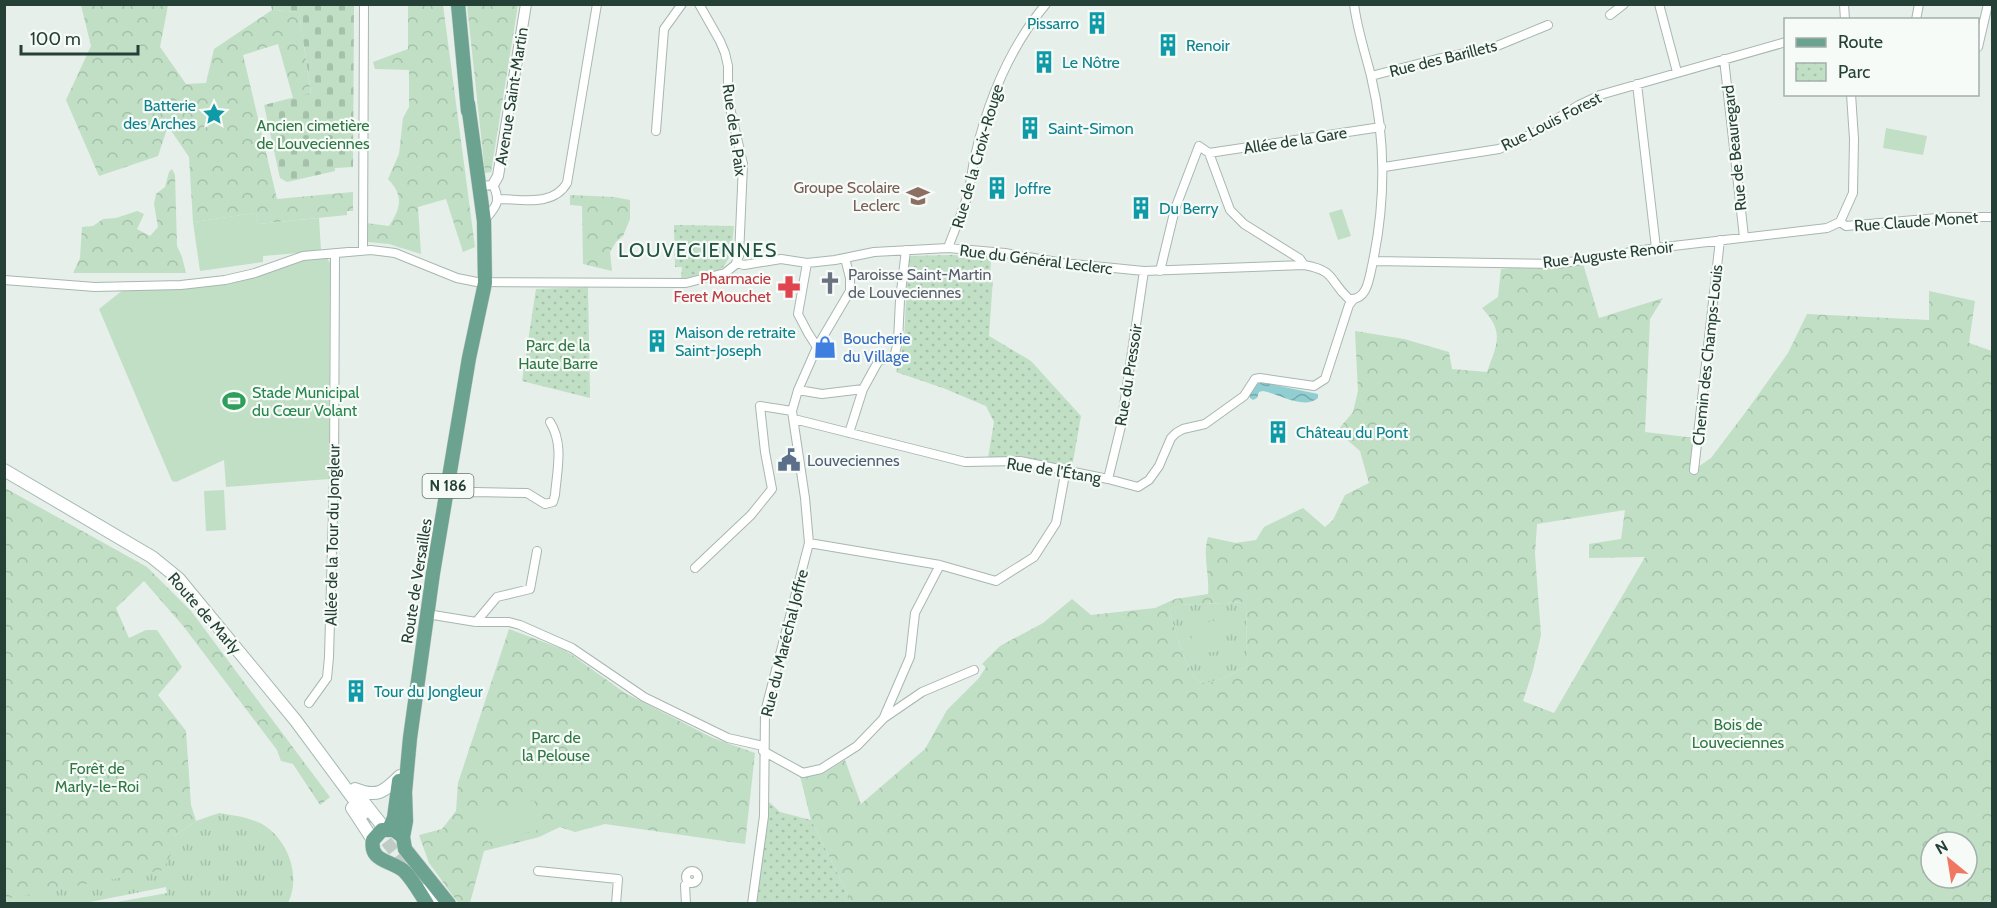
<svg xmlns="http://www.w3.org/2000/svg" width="1997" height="908" font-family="Cabin,sans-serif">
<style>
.grass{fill:url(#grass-tufts)}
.forest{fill:url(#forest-crowns);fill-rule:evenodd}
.cemetery{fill:url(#cemetery-stones)}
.park{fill:url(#park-dots)}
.pitch{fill:#c0dfc5}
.water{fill:url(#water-waves)}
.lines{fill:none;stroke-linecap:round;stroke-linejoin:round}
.secondary-tunnel{stroke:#bfccc6;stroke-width:12;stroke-dasharray:12 6;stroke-linecap:butt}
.minor-casing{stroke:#a8b7b1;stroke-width:10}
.tertiary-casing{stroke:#a8b7b1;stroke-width:12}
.secondary-casing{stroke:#a4bab1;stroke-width:14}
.primary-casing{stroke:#c2cac7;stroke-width:15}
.minor{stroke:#fff;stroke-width:8}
.tertiary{stroke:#fff;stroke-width:10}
.secondary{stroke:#fff;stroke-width:12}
.primary{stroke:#6ba390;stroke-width:14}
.labels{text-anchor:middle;stroke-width:4.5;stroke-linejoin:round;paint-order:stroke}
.shield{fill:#f7fbf8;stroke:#647971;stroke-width:1.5}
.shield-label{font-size:15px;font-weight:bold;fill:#254137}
.culture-label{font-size:16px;fill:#0d838f;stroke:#f7fbf8;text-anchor:start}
.street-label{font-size:16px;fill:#254137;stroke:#f7fbf8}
.park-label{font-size:16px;fill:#2f7844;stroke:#f7fbf8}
.education-label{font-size:16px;fill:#785e54;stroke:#f7fbf8;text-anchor:end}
.worship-label{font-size:16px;fill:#5b616d;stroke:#f7fbf8;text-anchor:start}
.health-label{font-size:16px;fill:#be3a42;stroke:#f7fbf8;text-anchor:end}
.shop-label{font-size:16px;fill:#366cbe;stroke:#f7fbf8;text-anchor:start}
.leisure-label{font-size:16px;fill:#27864d;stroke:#f7fbf8;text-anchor:start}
.service-label{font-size:16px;fill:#4e5e75;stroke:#f7fbf8;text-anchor:start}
.quarter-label{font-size:20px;letter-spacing:1.5px;fill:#205442;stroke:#f7fbf8}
</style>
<defs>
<pattern id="grass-tufts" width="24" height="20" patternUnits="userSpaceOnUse" patternTransform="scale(1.5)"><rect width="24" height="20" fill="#c0dfc5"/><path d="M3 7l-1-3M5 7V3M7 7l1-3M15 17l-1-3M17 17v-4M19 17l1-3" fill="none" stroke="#a5c1aa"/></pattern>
<pattern id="forest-crowns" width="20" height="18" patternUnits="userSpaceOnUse" patternTransform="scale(1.5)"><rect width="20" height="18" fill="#c0dfc5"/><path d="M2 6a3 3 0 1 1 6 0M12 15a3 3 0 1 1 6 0" fill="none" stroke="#a5c1aa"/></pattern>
<pattern id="cemetery-stones" width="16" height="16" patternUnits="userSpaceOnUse" patternTransform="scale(1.5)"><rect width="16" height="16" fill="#c0dfc5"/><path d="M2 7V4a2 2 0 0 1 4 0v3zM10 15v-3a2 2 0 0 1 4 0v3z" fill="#a5c1aa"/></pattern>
<pattern id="park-dots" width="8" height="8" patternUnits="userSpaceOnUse" patternTransform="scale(1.5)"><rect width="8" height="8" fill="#c0dfc5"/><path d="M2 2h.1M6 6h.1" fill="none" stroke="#a5c1aa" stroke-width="1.8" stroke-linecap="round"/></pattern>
<pattern id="water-waves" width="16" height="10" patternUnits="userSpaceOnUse" patternTransform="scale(1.5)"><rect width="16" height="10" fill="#90ced2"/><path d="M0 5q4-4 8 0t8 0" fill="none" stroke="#75a9ab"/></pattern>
</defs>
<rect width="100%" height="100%" fill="#e6efea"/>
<path class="grass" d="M1246,602L1247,666C1236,671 1215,684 1204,683C1187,682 1174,624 1169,610L1179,605Z
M219,813C232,815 247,817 260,823C287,837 302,875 288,903H112L167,893L166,887L85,903L5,904V899L174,836L196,821Z"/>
<path class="forest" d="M81,5H168L160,47L186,84L206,83L214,49L272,10L299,12L311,94L293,98L278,44L243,55L277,199L353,192V211H347V215L258,224L256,213L193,222L189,157L168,126L158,156L99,176L66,100L91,46Z
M408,5H443L475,247L463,252L446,199L418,207L421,254L389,244L368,242L366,223L389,226C401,208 404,196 388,179L399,154L403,118L409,107V70L375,69L373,62L408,49Z
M467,5H518L491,172L485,173Z
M172,169L175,175L177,246L182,257L186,273H73L80,258L82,227L93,226L103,219L116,218L137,211L144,214L137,229L150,236L158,227L154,204L156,194L165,187L169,172Z
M570,195L614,197L630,200V219L623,236L616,242L610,252L612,271L583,264L582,206L570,205Z
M1582,260L1599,318L1663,298L1650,319L1645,432L1695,438L1692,471L1711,458L1748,409L1788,353L1807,314L1929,320V291L1975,301L1969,343L1992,351V903H852L811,820L800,776L823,774L845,760L861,804L925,749L947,710L979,678L986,667L982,664L1000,646L1043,623L1072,599L1091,615L1155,608L1175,599L1208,594C1210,575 1202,555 1208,537L1236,543L1256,540L1264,527L1303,508L1325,527L1333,520L1345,495L1369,483L1360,451L1337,431L1353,412L1358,391L1355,331L1404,339L1449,352L1452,369L1487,372C1497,344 1505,332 1482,308L1498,297L1501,269ZM1625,510L1621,539L1589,544V558L1645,557L1554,713L1523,701L1533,670L1541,635L1535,554L1537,524ZM1246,602L1247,666C1236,671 1215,684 1204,683C1187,682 1174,624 1169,610L1179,605ZM1931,842H1967V878H1931Z
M5,488L147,567L191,611L330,797L320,805L293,764L281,761L277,750L184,627L144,581L116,608L129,638L146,630H157L182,667L158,695L186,731L191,805L196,821L174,836V848L163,870L5,899Z
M509,629L565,650L625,693L713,738L755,753L745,844L605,824L575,832L560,827L539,837L484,851L470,903L459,904L429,863L419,835L442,829L456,811L458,783Z"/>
<path class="cemetery" d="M271,5H354L353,167L335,168V171L287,182L280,178L264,105L311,93L299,12L272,10Z"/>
<path class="park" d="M674,225L734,226C732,241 733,259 720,270L681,279L682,267H675Z
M952,255L991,257L990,278H993L989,336L1031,361L1081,416L1072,467L1019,456L988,458L994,422L986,406L943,388L896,372L904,341L908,256Z
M588,287L590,398L522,381L536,289Z
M768,801L780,812L811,820L852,903L753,904Z"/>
<path class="pitch" d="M1886,128L1927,136L1923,155L1883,148Z
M1342,209L1351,236L1338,240L1329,213Z
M256,213L258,224L319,218L321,251L263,256V262L200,271L193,222Z
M327,258L330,263L329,479L226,487L224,460L176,482L172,481L99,309L123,290L176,289L300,260Z
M224,490L226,530L206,531L204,491Z
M1197,617L1207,622L1218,620C1226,627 1221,637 1224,647C1215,656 1206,650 1194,653L1190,646L1192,635L1186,625L1190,619Z
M534,800L541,829L488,842L481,813Z"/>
<path class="water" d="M1260,382L1318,394V398C1303,410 1279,394 1263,391L1259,392L1257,398L1253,400L1250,398C1248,390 1253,385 1260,382Z"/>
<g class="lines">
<path class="secondary-tunnel" d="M364,813L413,875"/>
<g class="minor-casing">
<path id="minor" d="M1659,4L1677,72
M1844,4L1845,20
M1610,15L1624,4
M1916,20L1919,4
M1978,47L1988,4
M1724,59L1744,237
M1371,76L1437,59L1492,48L1548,25
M1637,84L1656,248
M656,131L664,29L682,4
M1209,153L1381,127
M1384,167L1499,149L1536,132L1579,105L1600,95L1786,42
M480,186L493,185C502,203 495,207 484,221
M498,199C522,199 553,207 567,183L597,4
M1840,222L1846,226L1949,217H1992
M1840,222L1853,193L1854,139L1851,94
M948,248C954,231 962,214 967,197C971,183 972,169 975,156C988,100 1009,48 1046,4
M363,250L364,4
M1373,261L1557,264L1656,248L1827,228L1840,222
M736,263L744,265L781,259L807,263L835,260L874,252L948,248L1005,253L1063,263L1144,271L1304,265C1337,271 1328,280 1349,299C1367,301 1369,279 1372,266C1386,202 1386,139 1371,76C1365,52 1357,29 1354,4
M807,263L798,314L808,333L817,347
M1160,271L1175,209L1199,146L1209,153L1230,210L1244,224L1300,259L1304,265
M4,280L95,287L181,285L225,280L255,273L303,256L371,250L395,253L457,278L477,282L686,283L725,273L735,265L739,256L743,164L728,99V66L725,53L720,41L699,4
M798,390L822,394L863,389L879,360L894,358L898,341L900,300L906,250
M794,419L965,462L1020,461L1108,479L1138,487L1149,480L1159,466L1171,438L1176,433L1183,429L1205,424L1244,396L1255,379L1260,378L1314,386L1325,379L1349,305L1353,300
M849,433L863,389
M1694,470L1720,240
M1108,479L1121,426L1144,271
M447,494L475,492L527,493L545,504L553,502L555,495C557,470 564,444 550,422
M809,543L940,565L996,581L1034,557L1056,523L1066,469
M695,568L751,515L772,489L765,452L760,406L792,411
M427,614L476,622H509L520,625L572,648L644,697L728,738L763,746
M476,622L497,597L530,589L537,551
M309,703L327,678L329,657L334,476L335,254
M884,717L910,657L915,613L940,565
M763,751L803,773L821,769L857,746L884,718L922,692L974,670
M686 877a6 6 0 1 1 12 0a6 6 0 1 1-12 0Z
M538,871L618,879L616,904
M686,904L685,885L688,881
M752,904L764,816L765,712L809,543L805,498L792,411L798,390L817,347L850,291V278L845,258"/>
</g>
<g class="tertiary-casing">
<path id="tertiary" d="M493,185L498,176L526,4"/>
</g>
<g class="secondary-casing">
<path id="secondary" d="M4,470L152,557L179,579L296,721L364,813
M355,789C377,798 384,792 400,776
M362,800L385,829
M352,808L373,840
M425,890L436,904"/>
</g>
<g class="primary-casing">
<path id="primary" d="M458,4L468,111
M389,829L394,818L399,781
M403,837L394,830H382L373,840C369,862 391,860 404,871C413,880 420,893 427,904
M449,904L405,849L403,837L406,821L405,792L410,738L433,573L469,358L485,283L484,221L468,104"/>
</g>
<use href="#minor" class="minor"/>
<use href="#tertiary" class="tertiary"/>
<use href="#secondary" class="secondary"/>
<use href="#primary" class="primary"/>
</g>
<defs>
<g id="building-bare" transform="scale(1.8)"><path d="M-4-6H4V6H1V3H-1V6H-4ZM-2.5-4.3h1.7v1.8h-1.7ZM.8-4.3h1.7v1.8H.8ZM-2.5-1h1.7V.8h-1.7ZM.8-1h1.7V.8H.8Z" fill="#0f9aa8" stroke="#f7fbf8" stroke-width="2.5" paint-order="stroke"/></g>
<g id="sight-bare" transform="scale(1.8)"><path d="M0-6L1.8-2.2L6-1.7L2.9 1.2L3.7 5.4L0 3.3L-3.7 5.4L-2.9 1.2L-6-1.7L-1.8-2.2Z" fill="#0f9aa8" stroke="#f7fbf8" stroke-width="2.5" paint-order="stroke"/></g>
<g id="school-bare" transform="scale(1.8)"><path d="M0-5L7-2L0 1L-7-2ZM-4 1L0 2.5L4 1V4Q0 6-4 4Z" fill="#8d6e63" stroke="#f7fbf8" stroke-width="2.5" paint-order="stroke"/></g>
<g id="church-bare" transform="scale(1.8)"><path d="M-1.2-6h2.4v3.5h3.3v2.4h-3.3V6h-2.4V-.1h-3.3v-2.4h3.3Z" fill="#6b7280" stroke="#f7fbf8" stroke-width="2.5" paint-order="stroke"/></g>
<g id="pharmacy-bare" transform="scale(1.8)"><path d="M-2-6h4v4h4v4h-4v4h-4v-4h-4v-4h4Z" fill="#e0444e" stroke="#f7fbf8" stroke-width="2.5" paint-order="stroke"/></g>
<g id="shop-bare" transform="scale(1.8)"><path d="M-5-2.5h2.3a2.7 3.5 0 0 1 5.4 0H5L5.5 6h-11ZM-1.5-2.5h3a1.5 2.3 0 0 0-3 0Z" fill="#3f7fe0" stroke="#f7fbf8" stroke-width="2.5" paint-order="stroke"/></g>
<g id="stadium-bare" transform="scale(1.8)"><path d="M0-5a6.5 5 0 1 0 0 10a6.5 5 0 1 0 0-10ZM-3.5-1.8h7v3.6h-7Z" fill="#2e9e5b" stroke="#f7fbf8" stroke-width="2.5" paint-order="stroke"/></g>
<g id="civic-bare" transform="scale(1.8)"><path d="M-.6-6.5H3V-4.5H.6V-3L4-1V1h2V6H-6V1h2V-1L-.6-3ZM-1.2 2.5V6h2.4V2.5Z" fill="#5c6f8a" stroke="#f7fbf8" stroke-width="2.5" paint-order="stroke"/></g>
</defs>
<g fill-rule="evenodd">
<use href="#building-bare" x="1097" y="23"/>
<use href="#building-bare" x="1168" y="45"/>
<use href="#building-bare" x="1044" y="62"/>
<use href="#sight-bare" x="214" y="114"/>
<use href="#building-bare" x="1030" y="128"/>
<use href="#building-bare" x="997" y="188"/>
<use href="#school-bare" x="918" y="196"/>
<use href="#building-bare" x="1141" y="208"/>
<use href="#church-bare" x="830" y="283"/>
<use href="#pharmacy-bare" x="789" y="287"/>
<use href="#building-bare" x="657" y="341"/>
<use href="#shop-bare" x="825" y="347"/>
<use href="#stadium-bare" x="234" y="401"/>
<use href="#building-bare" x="1278" y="432"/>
<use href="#civic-bare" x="789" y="460"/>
<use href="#building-bare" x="356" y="691"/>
</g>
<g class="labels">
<rect class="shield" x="422.5" y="474" width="51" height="24" rx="4.5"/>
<g class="shield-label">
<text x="448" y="491">N 186</text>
</g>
<g class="culture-label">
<text x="1079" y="29" text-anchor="end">Pissarro</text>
<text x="1186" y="51">Renoir</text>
<text x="1062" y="68">Le Nôtre</text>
<text x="196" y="111" text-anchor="end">Batterie<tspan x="196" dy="18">des Arches</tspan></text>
<text x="1048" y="134">Saint-Simon</text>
<text x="1015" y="194">Joffre</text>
<text x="1159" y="214">Du Berry</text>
<text x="675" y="338">Maison de retraite<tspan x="675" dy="18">Saint-Joseph</tspan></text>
<text x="1296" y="438">Château du Pont</text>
<text x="374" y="697">Tour du Jongleur</text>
</g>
<g class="street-label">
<text transform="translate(1443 58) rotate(-14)" y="6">Rue des Barillets</text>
<text transform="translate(511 96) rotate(-81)" y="6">Avenue Saint-Martin</text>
<text transform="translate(1551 121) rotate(-27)" y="6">Rue Louis Forest</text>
<text transform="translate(735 130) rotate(82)" y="6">Rue de la Paix</text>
<text transform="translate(1295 140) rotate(-9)" y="6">Allée de la Gare</text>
<text transform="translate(1734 148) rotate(-96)" y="6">Rue de Beauregard</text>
<text transform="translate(977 156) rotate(-74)" y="6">Rue de la Croix-Rouge</text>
<text transform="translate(1916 221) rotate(-4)" y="6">Rue Claude Monet</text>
<text transform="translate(1608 254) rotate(-7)" y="6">Rue Auguste Renoir</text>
<text transform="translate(1036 259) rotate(7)" y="6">Rue du Général Leclerc</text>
<text transform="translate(1707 355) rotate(-84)" y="6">Chemin des Champs-Louis</text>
<text transform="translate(1128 375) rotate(-81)" y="6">Rue du Pressoir</text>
<text transform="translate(1054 470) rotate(9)" y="6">Rue de l'Étang</text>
<text transform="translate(332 535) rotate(-89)" y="6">Allée de la Tour du Jongleur</text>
<text transform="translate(416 581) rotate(-81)" y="6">Route de Versailles</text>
<text transform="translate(205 613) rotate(49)" y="6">Route de Marly</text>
<text transform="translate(784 643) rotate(-76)" y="6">Rue du Maréchal Joffre</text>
</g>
<g class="park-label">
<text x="313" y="131">Ancien cimetière<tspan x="313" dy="18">de Louveciennes</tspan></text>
<text x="558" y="351">Parc de la<tspan x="558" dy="18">Haute Barre</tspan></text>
<text x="1738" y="730">Bois de<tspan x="1738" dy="18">Louveciennes</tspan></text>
<text x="556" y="743">Parc de<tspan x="556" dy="18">la Pelouse</tspan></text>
<text x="97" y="774">Forêt de<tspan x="97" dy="18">Marly-le-Roi</tspan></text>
</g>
<g class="education-label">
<text x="900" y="193">Groupe Scolaire<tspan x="900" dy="18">Leclerc</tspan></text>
</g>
<g class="worship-label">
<text x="848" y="280">Paroisse Saint-Martin<tspan x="848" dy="18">de Louveciennes</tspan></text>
</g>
<g class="health-label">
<text x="771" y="284">Pharmacie<tspan x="771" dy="18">Feret Mouchet</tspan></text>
</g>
<g class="shop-label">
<text x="843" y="344">Boucherie<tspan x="843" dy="18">du Village</tspan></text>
</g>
<g class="leisure-label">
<text x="252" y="398">Stade Municipal<tspan x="252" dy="18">du Cœur Volant</tspan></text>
</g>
<g class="service-label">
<text x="807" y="466">Louveciennes</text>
</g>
<g class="quarter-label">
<text x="698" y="257">LOUVECIENNES</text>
</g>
</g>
<rect width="1997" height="908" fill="none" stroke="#254137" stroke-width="12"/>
<rect x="1784" y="18" width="195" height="78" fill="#f7fbf8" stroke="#a3b1ab" stroke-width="1.5"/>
<rect x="1796" y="38" width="30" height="9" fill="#6ba390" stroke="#a3b1ab" stroke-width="1.5"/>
<text x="1838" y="48" font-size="18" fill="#254137">Route</text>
<rect x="1796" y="63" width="30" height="18" fill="url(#park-dots)" stroke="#a3b1ab" stroke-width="1.5"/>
<text x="1838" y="78" font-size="18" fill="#254137">Parc</text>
<g transform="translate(1949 860) rotate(330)"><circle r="28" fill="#f7fbf8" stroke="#a3b1ab" stroke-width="1.5"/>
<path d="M0-4.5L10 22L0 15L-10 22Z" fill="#f07862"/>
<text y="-9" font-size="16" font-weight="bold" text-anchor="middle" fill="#254137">N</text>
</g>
<path d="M21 45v9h117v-9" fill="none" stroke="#254137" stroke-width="3"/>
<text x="30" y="45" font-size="18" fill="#254137" stroke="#f7fbf8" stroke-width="4.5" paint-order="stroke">100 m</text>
</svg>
